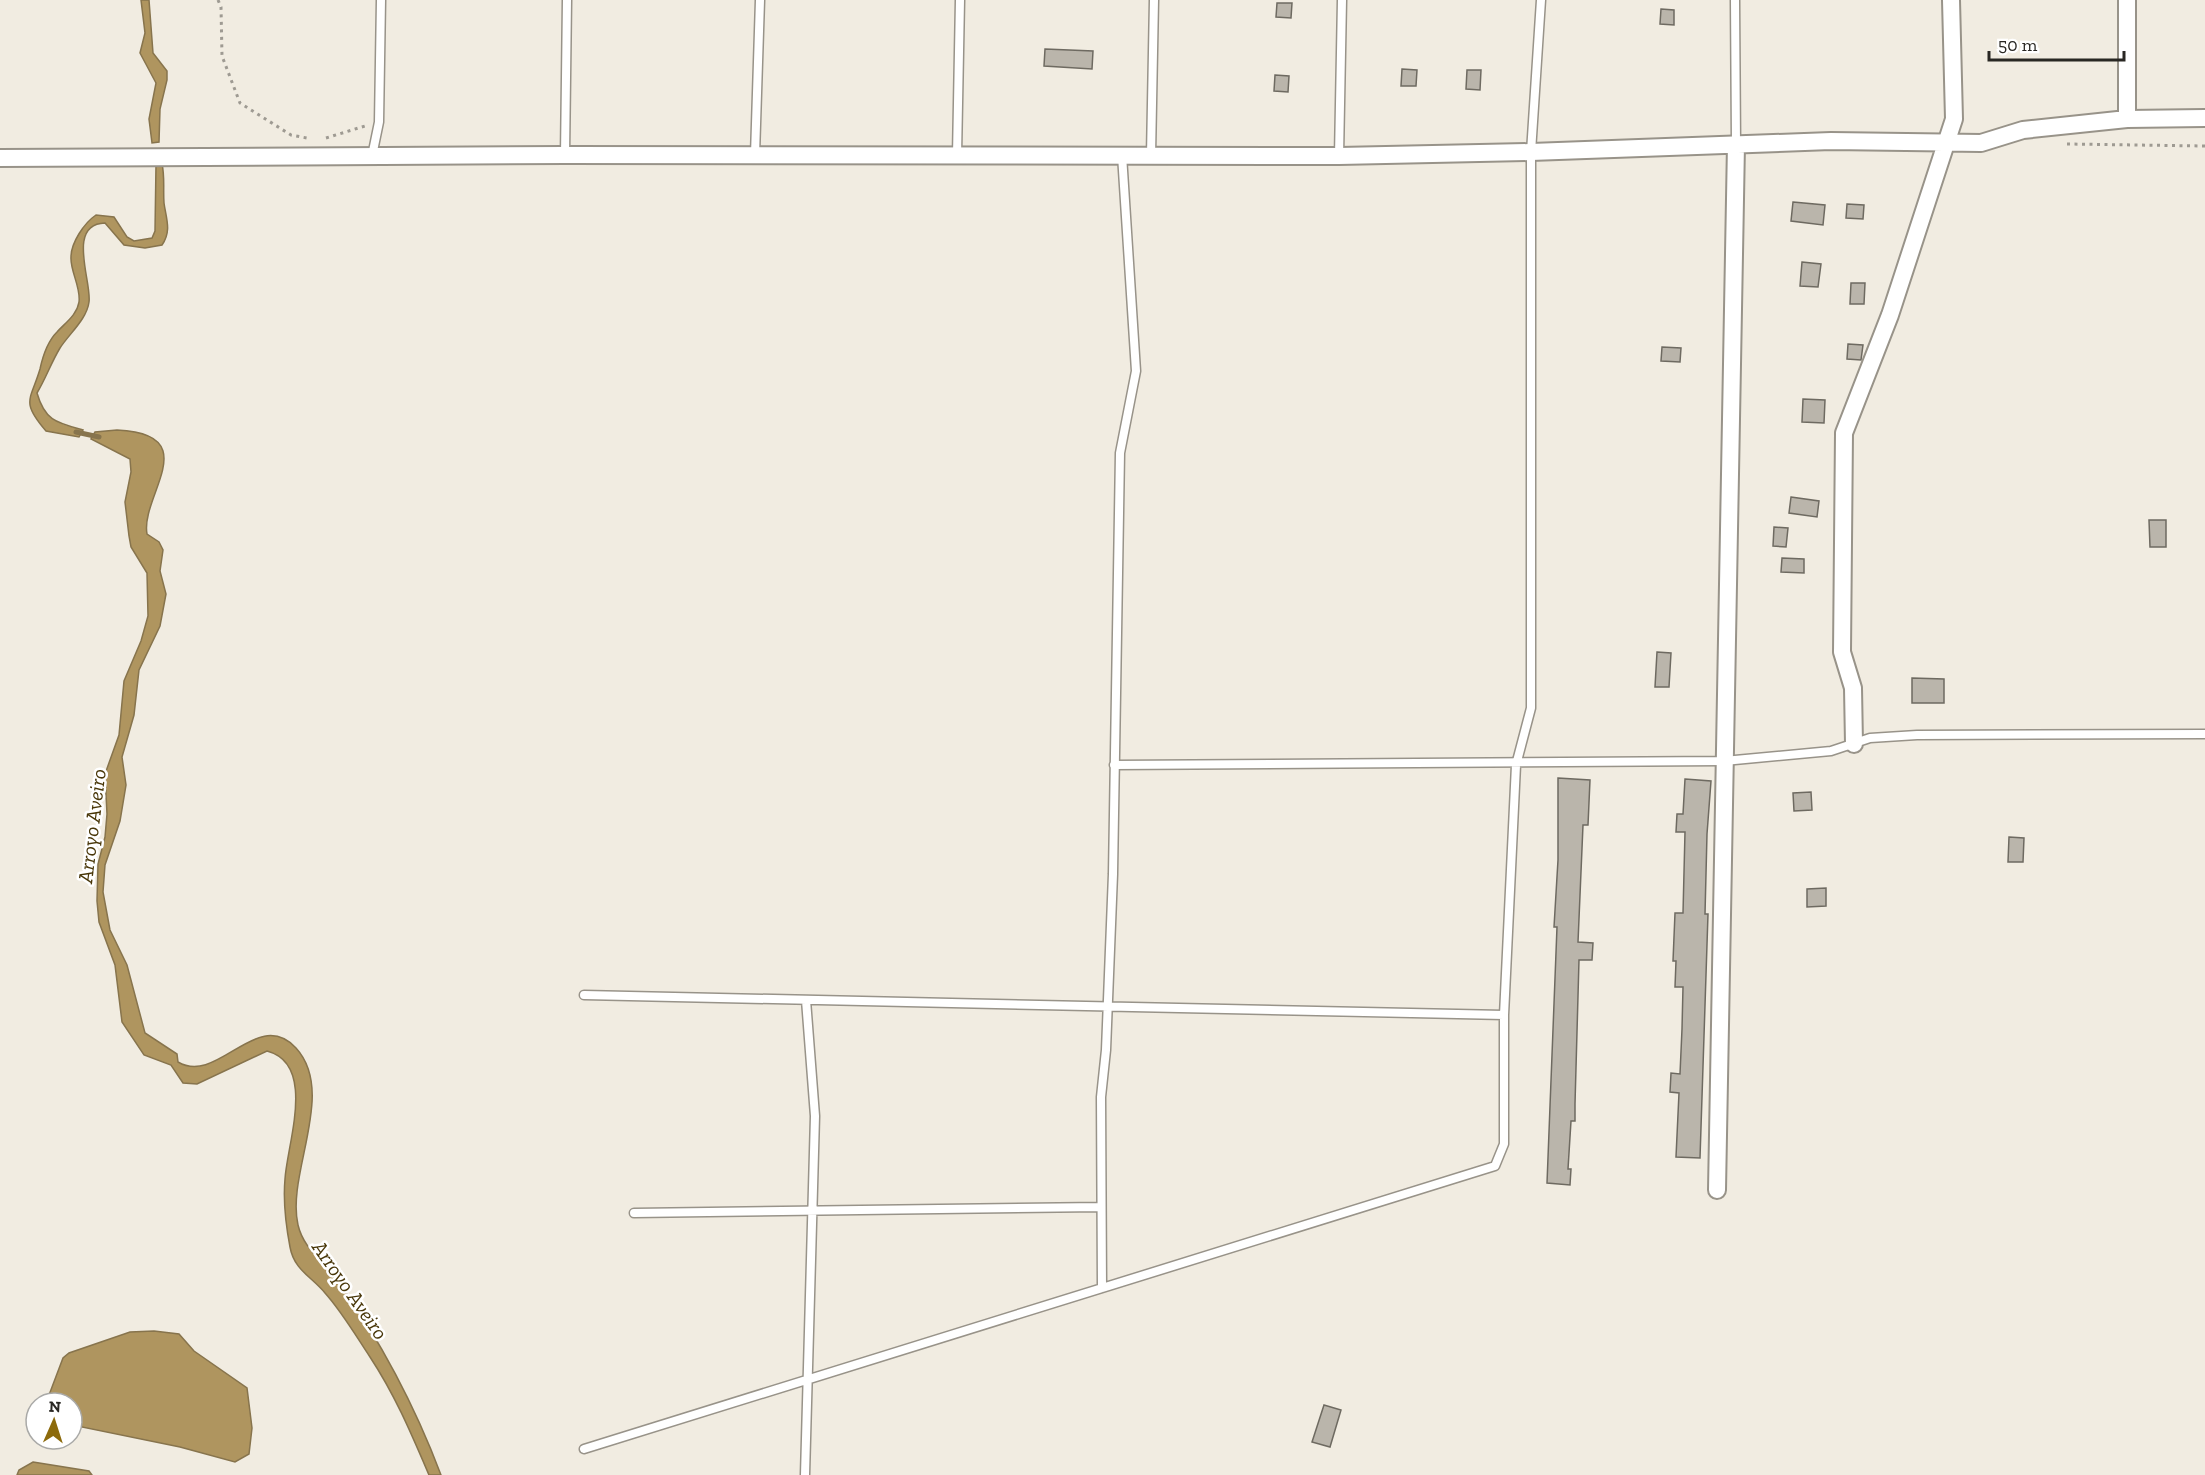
<svg xmlns="http://www.w3.org/2000/svg" width="2205" height="1475" font-family="'Zilla Slab',serif">
<style>
.water{fill:#af955f;stroke:#87744d;stroke-width:1.5}
.lines{fill:none;stroke-linecap:round;stroke-linejoin:round}
.stream{stroke:#87744d;stroke-width:5}
.building{fill:#bab5ab;stroke:#6e6a61;stroke-width:1.5}
.lane-casing{stroke:#989389;stroke-width:11}
.street-casing{stroke:#989389;stroke-width:20}
.path{stroke:#9e9a92;stroke-width:3;stroke-dasharray:3 4.5;stroke-linecap:butt}
.lane{stroke:#fff;stroke-width:8}
.street{stroke:#fff;stroke-width:16}
.labels{text-anchor:middle;stroke-width:5;stroke-linejoin:round;paint-order:stroke}
.water-label{font-size:21px;font-style:italic;fill:#493709;stroke:#fff}
</style>
<rect width="100%" height="100%" fill="#f1ece1"/>
<path class="water" d="M141,0H149L153,53L167,71V80L160,109L159,142L152,143L149,119L156,83L140,53L145,33Z
M162,164C165,177 163,190 164,203C166,218 172,231 162,245L145,248L124,245L105,223C66,224 92,282 89,302C87,319 69,334 60,348C51,363 46,378 37,393C45,421 57,423 83,430L79,437L46,431C20,401 31,400 40,369C43,355 47,342 57,332C65,323 77,315 79,302C81,287 70,271 71,257C71,243 84,223 96,215L114,217L127,237L134,241L152,238L155,231L156,165Z
M117,430C206,434 140,496 147,534L159,542L163,550L160,571L166,594L160,626L139,670L134,715L122,757L126,785L120,821L105,865L103,892L110,930L127,965L145,1033L177,1054L178,1062C218,1086 257,1006 296,1048C337,1093 286,1173 298,1225C304,1250 323,1260 337,1279C380,1340 415,1406 441,1475H429C411,1433 395,1395 370,1357C356,1336 342,1312 325,1293C312,1277 294,1270 290,1247C286,1226 283,1201 285,1179C287,1144 317,1064 267,1051L197,1084L183,1083L171,1065L144,1055L122,1022L115,965L99,922L97,901L98,864L105,837L107,814L105,774L119,735L124,681L141,641L148,616L147,573L131,547L129,536L125,502L131,472L130,459L91,439L95,432Z
M154,1331L179,1334L194,1351L247,1388L252,1428L249,1454L235,1462L180,1447L72,1425V1403H46L63,1358L69,1353L130,1332Z
M33,1462L89,1471L92,1475H17L19,1470Z"/>
<g class="lines">
<path class="stream" d="M76,432L99,437"/>
</g>
<path class="building" d="M1277,3H1292L1291,18L1276,17Z
M1661,9L1674,10V25L1660,24Z
M1045,49L1093,51L1092,69L1044,66Z
M1402,69L1417,70L1416,86H1401Z
M1467,70H1481L1480,90L1466,89Z
M1275,75L1289,76L1288,92L1274,91Z
M1793,202L1825,205L1823,225L1791,221Z
M1847,204L1864,205L1863,219L1846,218Z
M1802,262L1821,264L1818,287L1800,286Z
M1851,283H1865L1864,304H1850Z
M1848,344L1863,345L1861,360L1847,359Z
M1662,347L1681,348L1680,362L1661,361Z
M1803,399L1825,400L1824,423L1802,422Z
M1791,497L1819,501L1817,517L1789,513Z
M2149,520H2166V547H2150Z
M1774,527L1788,528L1786,547L1773,546Z
M1782,558L1804,559V573L1781,572Z
M1657,652L1671,653L1669,687H1655Z
M1912,678L1944,679V703H1912Z
M1558,778L1590,780L1588,825H1583L1578,942L1593,943L1592,960H1579L1575,1104V1121H1571L1568,1169H1571L1570,1185L1547,1183L1557,927H1554L1558,860Z
M1685,779L1711,781L1707,834L1705,914H1708L1700,1158L1676,1157L1679,1093L1670,1092L1671,1073L1680,1074L1682,1029L1683,987H1675L1676,961H1673L1675,913H1683L1685,832H1676L1677,814H1683Z
M1811,792L1812,810L1794,811L1793,793Z
M2009,837L2024,838L2023,862H2008Z
M1826,888V906L1807,907V889Z
M1324,1405L1341,1410L1330,1447L1312,1442Z"/>
<g class="lines">
<g class="lane-casing">
<path id="lane" d="M1735,0L1736,144
M565,155L567,0
M755,155L760,0
M957,155L960,0
M1151,155L1154,0
M372,156L379,122L381,0
M1339,156L1342,0
M1114,765L1724,761L1831,751L1870,738L1917,735L2205,734
M584,995L1504,1015
M634,1213L1101,1207
M1102,1288L1101,1097L1106,1050L1113,874L1120,453L1136,371L1122,155
M584,1449L1495,1166L1504,1144V1015L1516,765L1531,708V152L1541,0
M805,1475L815,1116L806,1000"/>
</g>
<g class="street-casing">
<path id="street" d="M2127,0V119
M0,158L565,155L1339,156L1531,152L1831,141L1981,143L2023,130L2127,119L2205,118
M1854,744L1853,688L1842,652L1844,433L1890,315L1954,119L1951,0
M1717,1190L1736,144"/>
</g>
<path class="path" d="M218,0L221,7L222,56L240,103L291,135L307,138
M326,138L365,126
M2067,144L2205,146"/>
<use href="#lane" class="lane"/>
<use href="#street" class="street"/>
</g>
<g class="labels">
<g class="water-label">
<text transform="translate(92 826) rotate(-83)" y="7">Arroyo Aveiro</text>
<text transform="translate(350 1290) rotate(55)" y="7">Arroyo Aveiro</text>
</g>
</g>
<g transform="translate(54 1421) rotate(3)"><circle r="28" fill="#ffffff" stroke="#a9a9a7" stroke-width="1.5"/>
<path d="M0-4.5L10 22L0 15L-10 22Z" fill="#8c6a0b"/>
<text y="-9" font-size="16" font-weight="bold" text-anchor="middle" fill="#292723">N</text>
</g>
<path d="M1989 51v9h135v-9" fill="none" stroke="#292723" stroke-width="3"/>
<text x="1998" y="51" font-size="18" fill="#292723" stroke="#ffffff" stroke-width="4.5" paint-order="stroke">50 m</text>
</svg>
